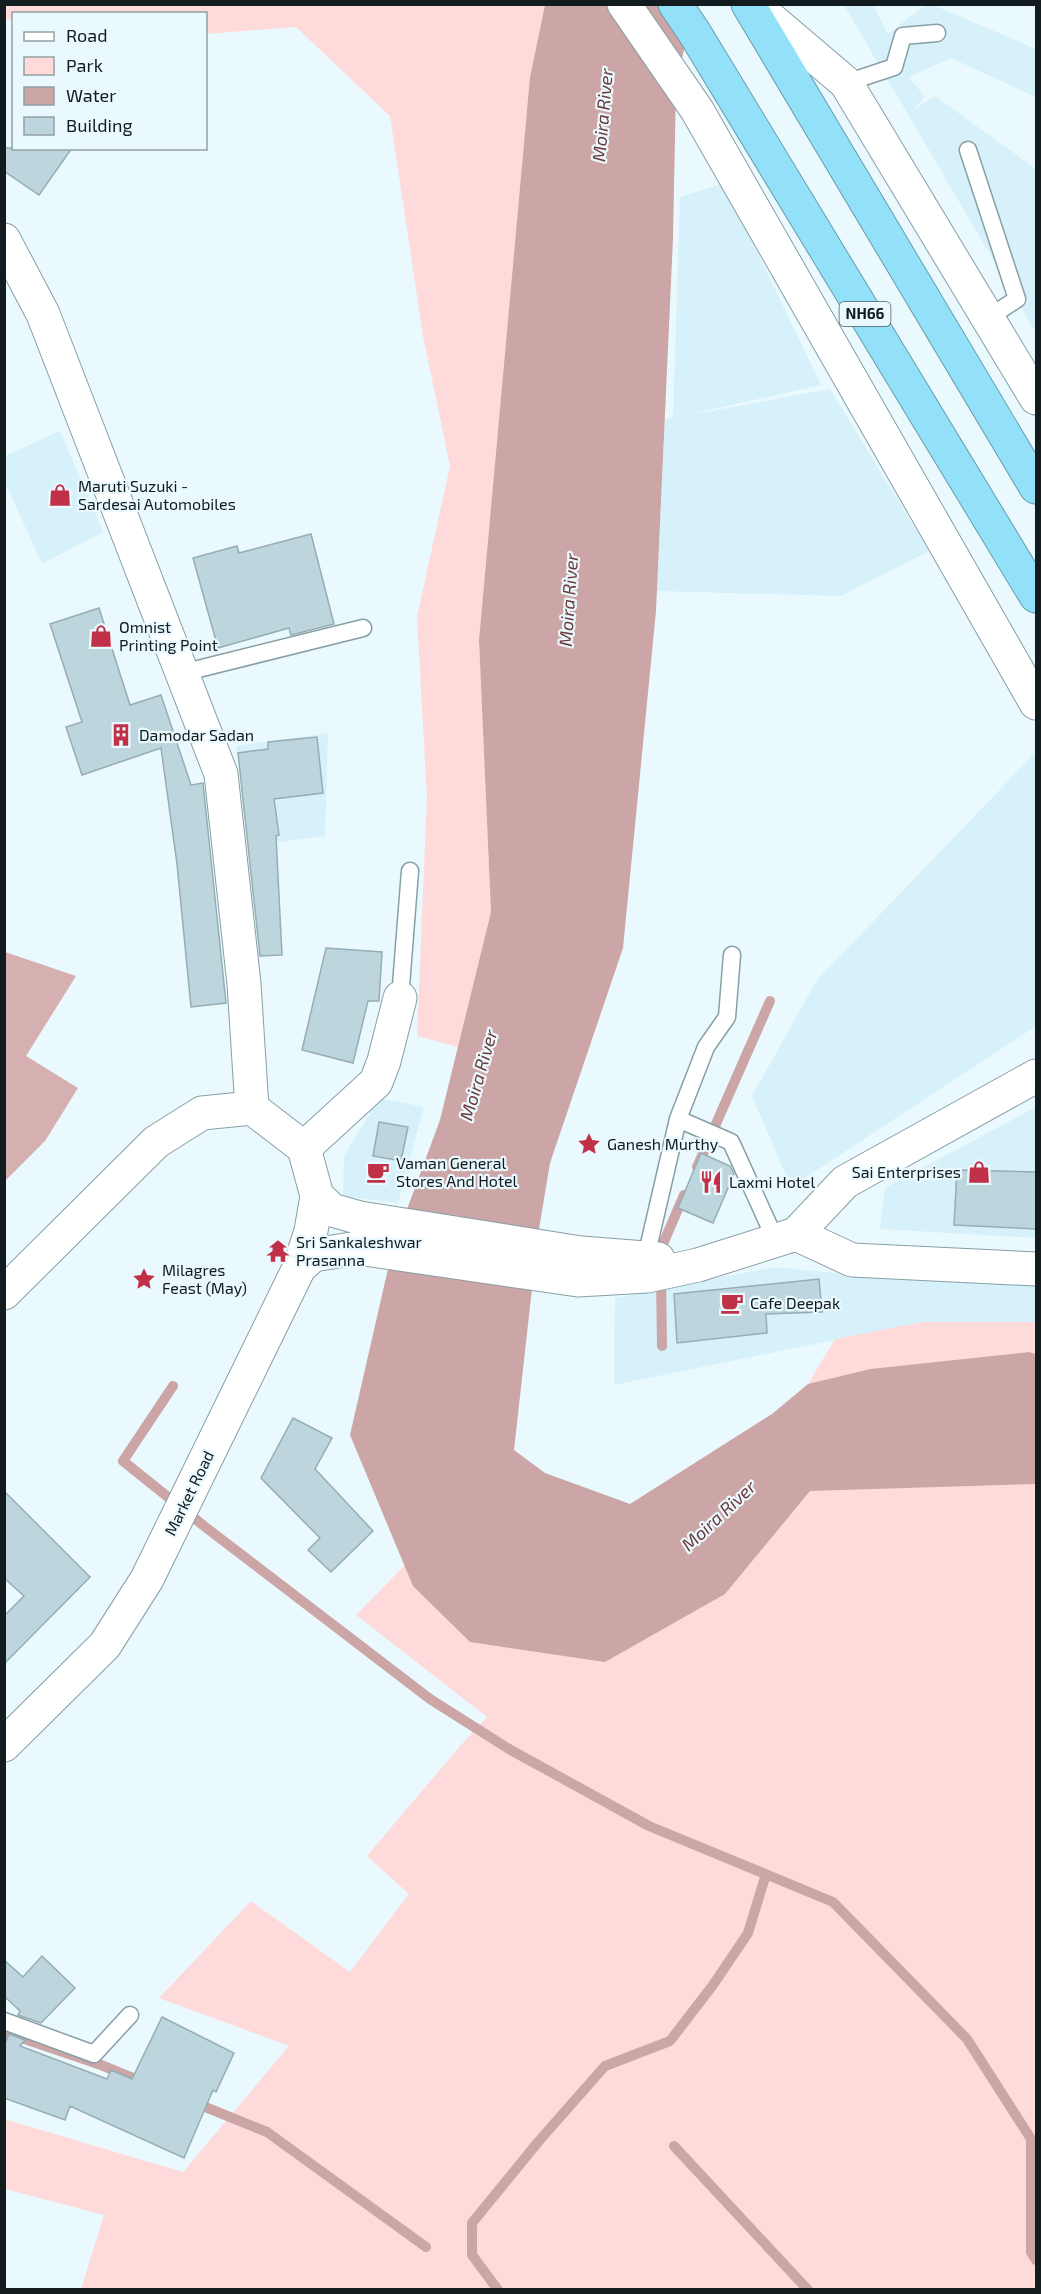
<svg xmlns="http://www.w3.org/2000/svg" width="1041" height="2294" font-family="'Exo 2',sans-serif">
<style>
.built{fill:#d6f1f9}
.green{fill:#ffdadb}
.forest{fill:#d6afb0}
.water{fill:#cca5a6}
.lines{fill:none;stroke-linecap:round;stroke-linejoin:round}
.stream{stroke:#cca5a6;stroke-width:10}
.building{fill:#bdd6dd;stroke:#95adb4;stroke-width:1.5}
.lane-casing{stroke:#889fa6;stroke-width:19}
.street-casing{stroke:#889fa6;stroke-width:35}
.secondary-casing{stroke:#889fa6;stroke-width:35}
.highway-casing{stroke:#669cab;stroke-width:35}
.lane{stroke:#fff;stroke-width:16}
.street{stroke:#fff;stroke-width:33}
.secondary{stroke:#fff;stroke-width:33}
.highway{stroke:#93e1f8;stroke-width:33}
.labels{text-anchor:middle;stroke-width:4.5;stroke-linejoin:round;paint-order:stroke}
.shield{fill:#eaf9fe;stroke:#535e60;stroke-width:1.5}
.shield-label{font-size:15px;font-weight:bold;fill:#121b1d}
.poi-label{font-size:16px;fill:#121b1d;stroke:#eaf9fe;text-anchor:start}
.street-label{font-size:16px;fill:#121b1d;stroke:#eaf9fe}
.water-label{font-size:18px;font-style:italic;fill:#6e383b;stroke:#eaf9fe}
</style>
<rect width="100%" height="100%" fill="#eaf9fe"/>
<path class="built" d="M844,5H873L888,34L925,5H933L1036,49V97L951,58L909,77L925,97L912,111L935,96L1036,169V333Z
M724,183L821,385L678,417L830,389L929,551L841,596L657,591L665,420L673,418L680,197Z
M60,431L103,532L42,564L5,482V456Z
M328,733L325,836L249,846L236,746Z
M1036,752V1026L791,1187L752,1096L817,980Z
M379,1098L424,1107L398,1203L343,1196L344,1156Z
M1036,1107V1238L880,1229L885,1188Z
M775,1267L904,1280L1036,1285V1322H922L614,1385L615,1298Z"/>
<path class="green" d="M5,4L545,5L530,77L479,640L491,912L458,1047L417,1036L427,797L417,617L450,466L423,336L390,116L296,27L206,34V14H14L13,22L5,18Z
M922,1322H1036V1354L1029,1352L870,1369L808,1384L835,1339Z
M1006,1484H1036V2289H81L104,2215L5,2189L4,2119L183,2172L289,2046L159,1998L251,1901L350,1972L409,1894L367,1856L460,1746L487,1717L356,1615L405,1565L413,1586L725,1594L810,1491Z"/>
<path class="forest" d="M5,952L76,976L26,1056L78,1088L45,1141L5,1181Z"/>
<path class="water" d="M545,5H694L676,85L673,238L656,611L623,948L550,1163L538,1235L514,1450L545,1473L630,1504L772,1414L808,1384L870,1369L1029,1352L1036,1354V1484L810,1491L725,1594L605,1662L470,1642L413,1586L350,1435L393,1247L440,1120L491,912L479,640L530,77Z"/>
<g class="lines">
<path class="stream" d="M697,1167L770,1001
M660,1255V1251L684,1195
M661,1277L662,1346
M173,1386L123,1461L204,1526L430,1699L509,1749L649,1826L833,1902L967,2039L1031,2139V2252L1036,2260
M4,2032L101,2065L145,2083
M193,2102L267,2132L426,2247
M674,2146L808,2290
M498,2290L472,2255V2223L538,2142L605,2066L670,2041L713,1985L748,1933L766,1874"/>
</g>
<path class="building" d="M4,148H72L39,195L4,171Z
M311,534L334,624L291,635L289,628L218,648L193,558L237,546L239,553Z
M99,608L130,705L161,695L191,785L203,783L226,1003L191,1007L177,864L161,748L82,775L66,727L82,722L50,624Z
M317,737L323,793L274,799L279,835L276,836L282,955L260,956L238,753L268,749V742Z
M326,948L382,952L379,1001H368L353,1063L302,1050Z
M379,1122L408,1127L401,1161L373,1156Z
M701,1153L730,1166L734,1174L713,1223L678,1208Z
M957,1170L1036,1172V1229L954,1225Z
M819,1279L822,1312L766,1314L767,1333L677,1343L674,1294Z
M293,1418L332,1438L315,1469L373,1531L331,1572L308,1550L320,1538L261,1478Z
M4,1491L90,1577L4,1664V1616L24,1596L4,1578Z
M42,1956L75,1988L41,2023L18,2015L20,2011L4,1996V1960L23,1977Z
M162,2017L234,2053L216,2092L213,2090L184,2158L70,2106L65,2120L4,2098V2040L6,2041L9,2034L25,2040L20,2046L107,2079L111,2070L132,2079Z"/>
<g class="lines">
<g class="lane-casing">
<path id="lane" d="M846,83L894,67L903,36L937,33
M968,150L1017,299L988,318
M182,673L363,628
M400,998L410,871
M678,1119L731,1142L776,1241
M646,1257L678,1119L706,1047L727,1017L732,955
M4,2021L94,2054L130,2015"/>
</g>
<g class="street-casing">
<path id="street" d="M4,240L43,314L221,774L244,984L252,1108
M304,1148L376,1082L384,1061L400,998
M796,1234L852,1260L1036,1269"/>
</g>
<g class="secondary-casing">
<path id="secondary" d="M624,4L697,110L1036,703
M753,4L846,83L1036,398
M299,1268L311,1231L317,1196
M4,1293L156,1142L202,1113L252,1108L304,1148L317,1196L332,1210L360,1218L581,1253L658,1259
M4,1745L105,1645L147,1579L299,1268L313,1255L358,1248L578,1280L647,1276L698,1265L796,1234L845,1182L1036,1076"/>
</g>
<g class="highway-casing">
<path id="highway" d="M675,4L694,32L1036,596
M748,4L1036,487"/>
</g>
<use href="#lane" class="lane"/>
<use href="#street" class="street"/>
<use href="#secondary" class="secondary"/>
<use href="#highway" class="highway"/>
</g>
<defs>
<g id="shop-bare" transform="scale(1.8)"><path d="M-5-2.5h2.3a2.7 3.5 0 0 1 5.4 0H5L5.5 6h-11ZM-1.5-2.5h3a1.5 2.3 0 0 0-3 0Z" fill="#c03047" stroke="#eaf9fe" stroke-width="2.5" paint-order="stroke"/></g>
<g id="building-bare" transform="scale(1.8)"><path d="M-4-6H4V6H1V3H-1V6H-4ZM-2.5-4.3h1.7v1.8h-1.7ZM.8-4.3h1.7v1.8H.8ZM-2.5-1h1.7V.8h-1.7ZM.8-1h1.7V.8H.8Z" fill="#c03047" stroke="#eaf9fe" stroke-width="2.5" paint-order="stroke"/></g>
<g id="sight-bare" transform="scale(1.8)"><path d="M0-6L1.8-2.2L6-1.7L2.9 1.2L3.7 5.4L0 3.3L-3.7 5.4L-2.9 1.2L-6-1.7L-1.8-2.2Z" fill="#c03047" stroke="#eaf9fe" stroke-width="2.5" paint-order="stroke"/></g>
<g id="cafe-bare" transform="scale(1.8)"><path d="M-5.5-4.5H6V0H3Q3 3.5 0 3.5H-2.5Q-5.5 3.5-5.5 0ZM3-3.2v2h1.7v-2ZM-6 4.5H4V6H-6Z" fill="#c03047" stroke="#eaf9fe" stroke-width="2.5" paint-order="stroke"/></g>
<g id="restaurant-bare" transform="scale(1.8)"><path d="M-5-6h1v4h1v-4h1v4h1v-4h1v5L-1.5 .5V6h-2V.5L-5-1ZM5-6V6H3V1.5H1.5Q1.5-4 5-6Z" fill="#c03047" stroke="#eaf9fe" stroke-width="2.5" paint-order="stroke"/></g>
<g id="temple-bare" transform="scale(1.8)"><path d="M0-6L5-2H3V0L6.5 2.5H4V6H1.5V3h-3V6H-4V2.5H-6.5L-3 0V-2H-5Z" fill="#c03047" stroke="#eaf9fe" stroke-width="2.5" paint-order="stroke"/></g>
</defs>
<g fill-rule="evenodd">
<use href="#shop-bare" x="60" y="495"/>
<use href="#shop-bare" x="101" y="636"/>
<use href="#building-bare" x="121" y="735"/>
<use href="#sight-bare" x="589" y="1144"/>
<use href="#cafe-bare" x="378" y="1172"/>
<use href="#shop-bare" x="979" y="1172"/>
<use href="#restaurant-bare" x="711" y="1182"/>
<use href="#temple-bare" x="278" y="1251"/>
<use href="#sight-bare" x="144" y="1279"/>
<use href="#cafe-bare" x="732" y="1303"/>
</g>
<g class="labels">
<rect class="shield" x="839.5" y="302" width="51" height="24" rx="4.5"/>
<g class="shield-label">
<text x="865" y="319">NH66</text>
</g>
<g class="poi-label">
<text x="78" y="492">Maruti Suzuki -<tspan x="78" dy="18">Sardesai Automobiles</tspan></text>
<text x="119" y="633">Omnist<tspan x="119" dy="18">Printing Point</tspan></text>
<text x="139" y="741">Damodar Sadan</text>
<text x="607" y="1150">Ganesh Murthy</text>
<text x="396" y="1169">Vaman General<tspan x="396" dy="18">Stores And Hotel</tspan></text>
<text x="961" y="1178" text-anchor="end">Sai Enterprises</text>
<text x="729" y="1188">Laxmi Hotel</text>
<text x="296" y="1248">Sri Sankaleshwar<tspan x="296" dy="18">Prasanna</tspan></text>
<text x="162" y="1276">Milagres<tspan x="162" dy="18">Feast (May)</tspan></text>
<text x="750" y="1309">Cafe Deepak</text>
</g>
<g class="street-label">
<text transform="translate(189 1493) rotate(-64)" y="6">Market Road</text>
</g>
<g class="water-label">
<text transform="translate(603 115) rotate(-85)" y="6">Moira River</text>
<text transform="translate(569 600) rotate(-86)" y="6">Moira River</text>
<text transform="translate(479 1075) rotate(-74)" y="6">Moira River</text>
<text transform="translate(719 1516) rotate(-43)" y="6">Moira River</text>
</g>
</g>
<rect width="1041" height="2294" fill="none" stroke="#121b1d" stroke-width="12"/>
<rect x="12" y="12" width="195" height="138" fill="#eaf9fe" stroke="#94a0a4" stroke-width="1.5"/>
<rect x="24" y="32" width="30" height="9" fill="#ffffff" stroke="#94a0a4" stroke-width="1.5"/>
<text x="66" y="42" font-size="18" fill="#121b1d">Road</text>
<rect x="24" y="57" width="30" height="18" fill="#ffdadb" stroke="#94a0a4" stroke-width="1.5"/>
<text x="66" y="72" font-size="18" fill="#121b1d">Park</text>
<rect x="24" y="87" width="30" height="18" fill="#cca5a6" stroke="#94a0a4" stroke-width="1.5"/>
<text x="66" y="102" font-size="18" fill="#121b1d">Water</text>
<rect x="24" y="117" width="30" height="18" fill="#bdd6dd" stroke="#94a0a4" stroke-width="1.5"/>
<text x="66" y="132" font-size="18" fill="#121b1d">Building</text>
</svg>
